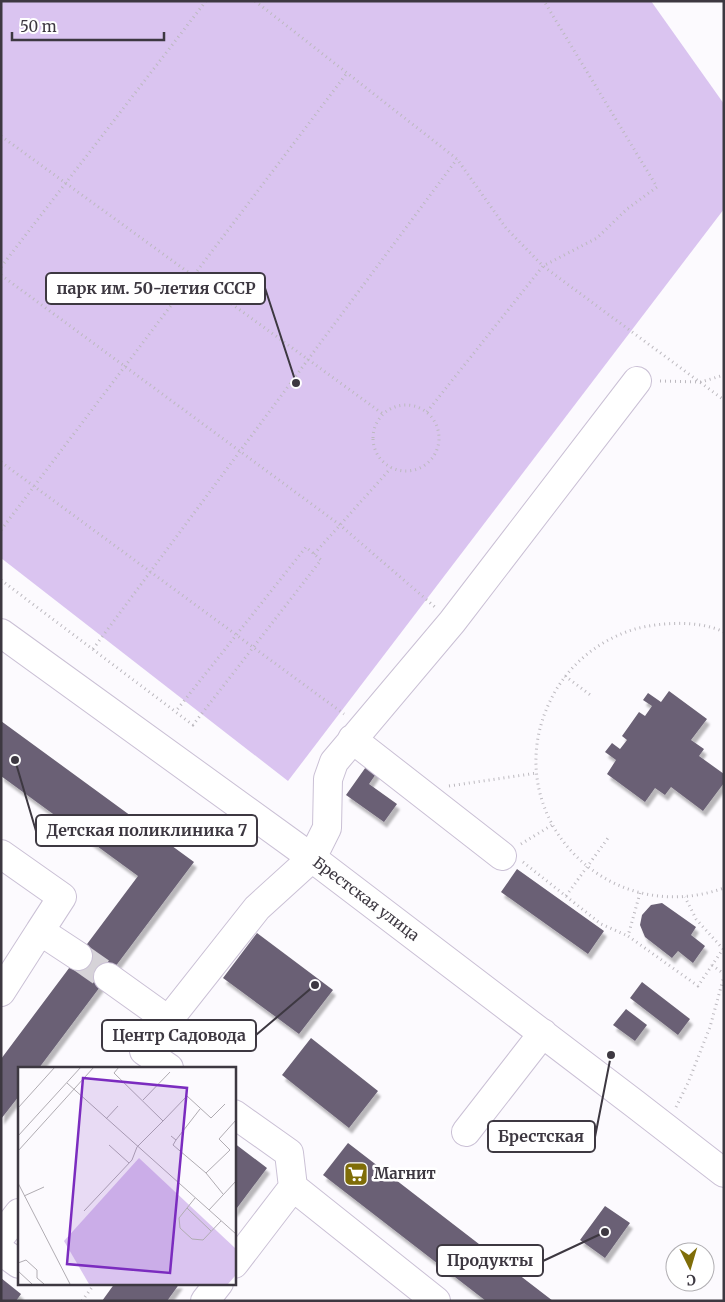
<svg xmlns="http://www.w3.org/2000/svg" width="725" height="1302" font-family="Merriweather,serif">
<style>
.park{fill:#dac4f0}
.building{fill:#6a6174;filter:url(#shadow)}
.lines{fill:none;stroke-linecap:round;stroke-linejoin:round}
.minor-tunnel{stroke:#d6d3d8;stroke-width:28;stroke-dasharray:28 14;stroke-linecap:butt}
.minor-casing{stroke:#cac0d5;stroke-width:30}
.path{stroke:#bcb9bf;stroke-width:3;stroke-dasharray:1 4;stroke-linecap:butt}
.minor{stroke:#fff;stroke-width:28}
.labels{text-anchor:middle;stroke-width:5;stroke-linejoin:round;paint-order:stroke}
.street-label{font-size:15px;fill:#3d3841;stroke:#fff}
.poi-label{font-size:15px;font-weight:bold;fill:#3d3841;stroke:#fff;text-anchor:start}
.inset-road{fill:none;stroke:#b0acb2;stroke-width:1}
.view{fill:#7b2cbf;fill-opacity:0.15;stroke:#7b2cbf;stroke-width:2.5}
.inset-edge{fill:none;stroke:#3d3841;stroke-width:2.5}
.leader{fill:none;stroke:#3d3841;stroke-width:2}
.callout-dot{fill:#3d3841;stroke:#fff;stroke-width:2}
.callout{fill:#fff;stroke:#3d3841;stroke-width:2}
.callout-label{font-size:16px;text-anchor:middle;font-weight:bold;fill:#3d3841}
</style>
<defs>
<filter id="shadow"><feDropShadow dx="3" dy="5.5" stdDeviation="1" flood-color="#0004"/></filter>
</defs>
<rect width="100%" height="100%" fill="#fcfafe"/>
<path class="park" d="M1,1H651L724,104V209L288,781L1,558Z"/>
<path class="building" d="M669,691L707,719L691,740L704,749L699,756L724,774V783L703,811L671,787L665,795L655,788L645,802L607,774L616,760L605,752L612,743L620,749L627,740L622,736L639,712L645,716L652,706L643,700L648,693L661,702Z
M1,721L194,862L39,1068H19V1096L1,1119V1059L138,876L1,776Z
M368,764L378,771L369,784L397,804L384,822L346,795Z
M517,869L604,931L588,954L501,892Z
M662,903L696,927L691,935L705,946L693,963L678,951L672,958L645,937L640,925L642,915L651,905Z
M257,933L333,990L299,1034L223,978Z
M642,982L690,1019L678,1035L630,998Z
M626,1009L647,1025L635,1041L613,1025Z
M311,1038L378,1091L349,1128L282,1075Z
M234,1143L267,1168L234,1212Z
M348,1143L553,1301H486L323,1175Z
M605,1206L630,1223L605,1258L580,1240Z
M1,1278L21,1294L16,1301H1Z
M115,1283H180L167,1301H102Z"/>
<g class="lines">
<path class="minor-tunnel" d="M78,956L108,977"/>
<g class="minor-casing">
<path id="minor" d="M1,633L312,858L635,1104L724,1173
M352,739L502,856
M1,854L62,897L40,931L78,956
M108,977L168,1020
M1,992L40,931
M169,1068L144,1051L257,908L312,858L327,828L328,779L334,762L452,622L637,381
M234,1114L289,1153L293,1187L436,1301
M466,1132L543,1033
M1,1236L19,1213
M1,1251L19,1264
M234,1264L293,1187
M205,1301L219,1283"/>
</g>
<path class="path" d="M255,1L457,159L506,228L543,266L724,400
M1,136L383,414
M1,267L206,1
M1,275L340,525L435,607
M660,381L701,382L724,375
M373 438a33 33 0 1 1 66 0a33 33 0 1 1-66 0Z
M427,412L543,266L597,238L627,209L657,187L544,1
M1,462L344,714
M1,530L347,73
M314,554L391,468
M1,580L193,725L321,560L306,547L176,711
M724,632C699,620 661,622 635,629C602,639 574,660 556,690C489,804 601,932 724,888
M93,649L457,159
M565,676L593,697
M449,786L537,773
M521,844L552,825
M523,862L601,924L628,936
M640,893L628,936L698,986L723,949L696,919L685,897
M566,896L608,838
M712,965L724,974
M676,1107L688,1083L710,1027L724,976
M82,1301L95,1283"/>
<use href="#minor" class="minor"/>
</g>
<defs>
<g id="supermarket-square" transform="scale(1.25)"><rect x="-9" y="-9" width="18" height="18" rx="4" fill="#7f6d08" stroke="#fff"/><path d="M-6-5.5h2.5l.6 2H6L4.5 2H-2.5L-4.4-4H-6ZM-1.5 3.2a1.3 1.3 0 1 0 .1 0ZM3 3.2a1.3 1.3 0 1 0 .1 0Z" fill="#fff"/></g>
</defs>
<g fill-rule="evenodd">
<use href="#supermarket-square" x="356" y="1174"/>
</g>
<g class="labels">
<g class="street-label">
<text transform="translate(366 899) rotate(37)" y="5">Брестская улица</text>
</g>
<g class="poi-label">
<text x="374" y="1179">Магнит</text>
</g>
</g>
<g transform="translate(18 1067)">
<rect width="218" height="218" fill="#fcfafe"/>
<path d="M121,91L217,181V209L210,217H71L46,174Z" fill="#dac4f0"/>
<path class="inset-road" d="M49,16L218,167M125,33L152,5M0,41L37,0M88,52L100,39M145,54L169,29L193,51L207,37M0,69L63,0M153,69L158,73L155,78L188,106M158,73L182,42M91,78L111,96M0,84L76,0M0,116L52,217M205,127L188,106L212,83L201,72L218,53M6,129L26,120M177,131L161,151L162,161L174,172L185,173L203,154M169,141L193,164M191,143L218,114M66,144L114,93L119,80L145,54L96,6L101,0M0,196L8,193L19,203V211L26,217M0,204L14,217"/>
<path class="view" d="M65,11L169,21L152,206L49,197Z"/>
<rect width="218" height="218" class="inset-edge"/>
</g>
<path class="leader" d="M296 383L265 288M15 760L36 831M315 985L256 1035M611 1055L595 1137M605 1232L543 1261"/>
<g class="callout-dot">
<circle cx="296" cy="383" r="5"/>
<circle cx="15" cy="760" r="5"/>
<circle cx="315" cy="985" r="5"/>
<circle cx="611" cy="1055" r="5"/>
<circle cx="605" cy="1232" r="5"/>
</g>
<g class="callout">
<rect x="46" y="273" width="219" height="31" rx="5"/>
<rect x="36" y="815" width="221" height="31" rx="5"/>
<rect x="102" y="1020" width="154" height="31" rx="5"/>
<rect x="488" y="1121" width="107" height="31" rx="5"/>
<rect x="437" y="1245" width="106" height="31" rx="5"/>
</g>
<g class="callout-label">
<text x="156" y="294">парк им. 50-летия СССР</text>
<text x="147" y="836">Детская поликлиника 7</text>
<text x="179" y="1041">Центр Садовода</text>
<text x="541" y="1142">Брестская</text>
<text x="490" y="1266">Продукты</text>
</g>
<rect width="725" height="1302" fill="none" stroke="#3d3841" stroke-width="5"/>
<g transform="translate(690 1267) rotate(175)"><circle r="24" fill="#ffffff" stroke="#b1afb3"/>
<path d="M0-4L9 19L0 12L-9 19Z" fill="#7f6d08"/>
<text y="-8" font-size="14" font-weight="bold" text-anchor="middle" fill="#3d3841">С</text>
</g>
<path d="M12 32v8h152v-8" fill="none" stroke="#3d3841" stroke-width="2.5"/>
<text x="20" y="32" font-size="15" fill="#3d3841" stroke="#ffffff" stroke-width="4" paint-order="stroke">50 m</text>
</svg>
